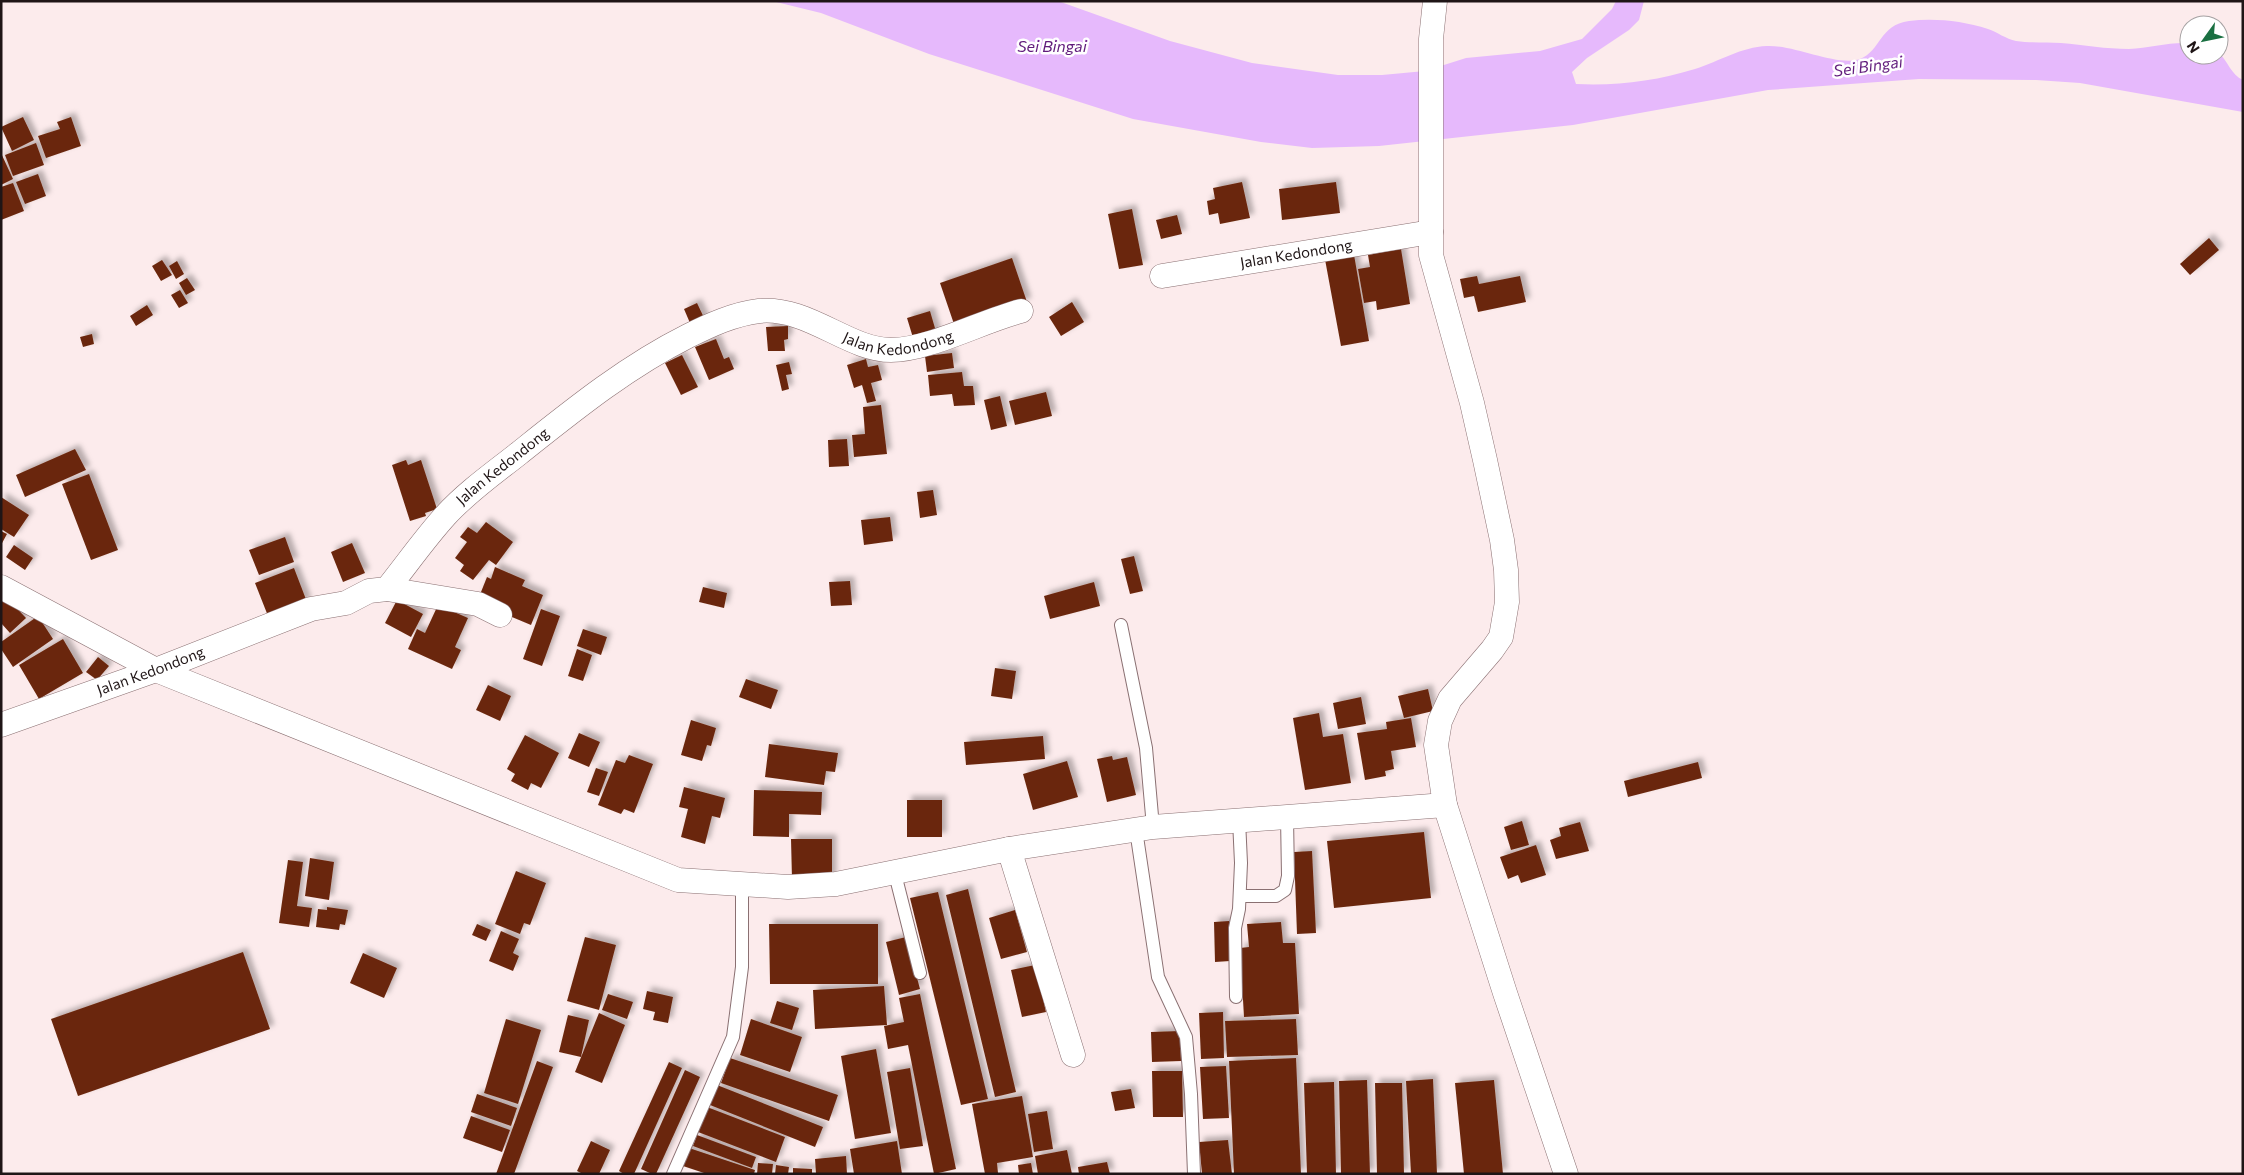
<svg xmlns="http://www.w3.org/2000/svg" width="2244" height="1175" font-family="Commissioner,sans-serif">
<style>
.water{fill:#e6b9fc}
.building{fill:#6b280d;filter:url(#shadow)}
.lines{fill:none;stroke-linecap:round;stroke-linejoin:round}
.lane-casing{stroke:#8a7072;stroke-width:14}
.street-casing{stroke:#8a7072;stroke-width:25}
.lane{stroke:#fff;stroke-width:12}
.street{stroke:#fff;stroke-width:24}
.labels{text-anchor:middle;stroke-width:5;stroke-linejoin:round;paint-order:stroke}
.street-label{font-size:15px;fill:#1f1516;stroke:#fff}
.water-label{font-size:16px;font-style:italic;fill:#611c7c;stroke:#fff}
</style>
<defs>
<filter id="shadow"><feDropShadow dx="4.5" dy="-4.5" stdDeviation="2.5" flood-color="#0004"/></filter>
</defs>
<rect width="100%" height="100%" fill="#fcebec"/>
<path class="water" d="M772,1H1058L1170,41L1252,63L1338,75H1382L1425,71L1466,58L1540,51L1582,39L1612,9L1616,1H1644L1639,20L1629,30L1587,58L1572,72L1576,84C1617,86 1656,81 1695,69C1720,61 1741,47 1767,46C1796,45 1837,67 1860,59C1881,51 1879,25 1909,21C1935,18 1963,21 1988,29C1997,32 2006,39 2016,41C2030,43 2046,42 2061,43C2084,45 2106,49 2129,49C2149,48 2168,42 2189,43V55H2219V53C2228,61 2231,75 2243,80V112L2080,83L2036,80L1919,79L1768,90L1573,125L1379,146L1312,148L1261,142L1133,119L929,54L821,13Z"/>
<path class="building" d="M23,117L34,140L12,151L1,127Z
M71,117L81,146L46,158L38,136L60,129L57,122Z
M36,143L44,165L13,176L5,155Z
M1,153L13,179L1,185Z
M38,174L46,196L25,204L16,182Z
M1242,182L1250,218L1220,224L1218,213L1209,215L1207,201L1215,199L1213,188Z
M1336,182L1340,213L1282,220L1279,189Z
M13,183L24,211L1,220V187Z
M1132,209L1143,265L1119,269L1108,214Z
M1177,215L1182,234L1161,239L1156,220Z
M2209,238L2219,250L2190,275L2180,264Z
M1353,249L1369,341L1341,346L1324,254Z
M1401,249L1410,304L1377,310L1376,301L1364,303L1358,269L1370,267L1368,255Z
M1012,258L1027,302L955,327L940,283Z
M162,260L172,275L161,281L152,266Z
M177,261L184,274L176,279L169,266Z
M1477,276L1479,284L1520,276L1526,302L1478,312L1474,296L1464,298L1460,279Z
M187,278L195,290L186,295L179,283Z
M180,290L188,303L179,308L171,295Z
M1072,302L1084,322L1061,336L1049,317Z
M697,303L707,324L693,330L684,309Z
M147,305L153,315L136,326L130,316Z
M930,311L937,335L914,341L907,318Z
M788,326V339L784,340L785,351H768L766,327Z
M92,334L94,344L83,347L80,337Z
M716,339L724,359L729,357L734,369L709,380L695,347Z
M952,353L954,368L927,372L925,356Z
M682,355L698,387L681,395L665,363Z
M866,359L868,367L878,365L882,380L871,383L876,401L867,403L862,385L854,388L847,365Z
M789,362L792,374L786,375L789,389L782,391L776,365Z
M962,372L964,386H973L975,405L954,406L952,394L930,396L928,375Z
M1046,392L1052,416L1015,425L1009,401Z
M1000,396L1007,426L991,430L984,400Z
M881,405L887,454L854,457L852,435L865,434L863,407Z
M847,439L849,466L829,467L828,440Z
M75,449L86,470L25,497L16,475Z
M406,460L408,465L421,460L437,509L425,513L426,516L410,521L392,465Z
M89,474L118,550L91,560L62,484Z
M933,490L937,515L920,518L917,492Z
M1,497L29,515L14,537L1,529Z
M890,517L893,541L864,545L861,520Z
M486,522L513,542L496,565L489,560L473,580L460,571L464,565L455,558L467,542L460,537L468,527L477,533Z
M1,531L7,534L1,545Z
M285,537L294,562L259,575L249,550Z
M352,543L365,573L343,582L331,552Z
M14,545L33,558L25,570L6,557Z
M1134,556L1143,591L1130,594L1121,559Z
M495,567L525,580L522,586L543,595L531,625L486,606L479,597L487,577L491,579Z
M294,568L307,602L268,616L255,583Z
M850,581L852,605L831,606L829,582Z
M1094,582L1100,606L1050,619L1044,596Z
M703,587L727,593L724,608L699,602Z
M7,598L26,618L10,633L1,623V603Z
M397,600L423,614L411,637L385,623Z
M438,605L468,618L455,647L461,650L452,669L408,649L417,629L425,633Z
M541,609L560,616L542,666L523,659Z
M38,616L53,639L13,667L1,649V642Z
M583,629L607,637L601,655L577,646Z
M63,639L83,673L39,699L19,665Z
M577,649L592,655L583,681L568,676Z
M98,657L109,666L97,680L86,672Z
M995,668L1016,671L1012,699L991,696Z
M746,679L778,690L771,709L739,697Z
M488,685L511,696L500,721L476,710Z
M1428,689L1433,711L1404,718L1398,696Z
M1361,697L1366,724L1338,729L1333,703Z
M1319,713L1323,737L1343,734L1351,783L1305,790L1293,718Z
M1411,718L1416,747L1391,751L1394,769L1385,771L1386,776L1365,780L1357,733L1387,729L1386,722Z
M691,720L716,728L711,746L707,745L702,761L681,755Z
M579,733L600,742L589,767L568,758Z
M525,735L559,753L541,788L531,783L528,790L511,781L515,774L507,769Z
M1043,736L1045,759L966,765L964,742Z
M769,744L838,753L835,772L826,771L824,785L765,777Z
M629,755L653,764L634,813L624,809L621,814L598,805L616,760L625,763Z
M1112,756L1113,760L1127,757L1136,795L1107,802L1097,759Z
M1067,761L1078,797L1033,810L1023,774Z
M1698,762L1702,778L1628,797L1624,781Z
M596,768L608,772L599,796L587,792Z
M684,787L725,798L720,818L712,816L705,844L681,837L688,809L679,807Z
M754,790L822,792L821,815L789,814V837L753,836Z
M907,800H942V837H907Z
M1522,821L1529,845L1511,850L1504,827Z
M1580,822L1589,851L1556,859L1550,840L1561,836L1559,828Z
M1424,832L1431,898L1334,908L1327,841Z
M791,839H832V879H792Z
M1536,845L1546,875L1521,883L1518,875L1508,879L1500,857Z
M1312,851L1316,933L1297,934L1294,852Z
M310,858L334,862L329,900L305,896Z
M288,860L303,862L297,906L312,908L309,927L279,923Z
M516,871L546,883L530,925L524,923L520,934L495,924Z
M968,889L1016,1092L995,1097L946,895Z
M938,892L988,1099L961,1105L910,898Z
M327,907L348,910L345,925L340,924L339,930L316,927L318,909L327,910Z
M1015,910L1027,952L1001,959L989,918Z
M1229,921L1230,961L1215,962L1214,922Z
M1281,922L1283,943H1295L1299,1014L1244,1017L1240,948L1249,947L1247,924Z
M477,924L491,930L486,941L472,935Z
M769,924H878V984H770Z
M501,931L519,939L513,953L519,956L513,971L489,961Z
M585,937L616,945L599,1010L567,1001Z
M906,937L920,989L899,995L886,942Z
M243,952L270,1029L78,1096L51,1019Z
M363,953L397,968L384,998L350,983Z
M1035,965L1046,1012L1022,1017L1011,970Z
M884,986L887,1025L815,1029L813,990Z
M647,991L673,997L668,1023L653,1020L655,1012L643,1009Z
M608,994L633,1002L627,1019L602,1010Z
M920,994L956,1169L934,1174L908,1045L888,1049L884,1026L904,1022L899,998Z
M777,1001L799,1008L792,1030L770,1023Z
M1223,1012L1224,1058L1201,1059L1199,1013Z
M599,1013L625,1025L602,1083L575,1072Z
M568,1015L589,1020L581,1057L559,1052Z
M506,1019L541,1030L518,1104L484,1093Z
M751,1019L802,1037L790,1072L740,1055Z
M1296,1019L1298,1055L1227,1057L1225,1021Z
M1180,1031L1181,1061L1152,1062L1151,1032Z
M876,1049L891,1133L855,1139L841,1056Z
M730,1058L838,1095L829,1121L721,1083Z
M1296,1058L1301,1174H1234L1229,1061Z
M537,1061L553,1067L514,1174H496Z
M669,1062L682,1068L634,1174H624L619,1171Z
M1226,1066L1229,1118L1203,1119L1200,1067Z
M910,1068L923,1146L900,1149L887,1072Z
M685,1070L700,1077L656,1174H652L641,1169Z
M1152,1071H1182L1183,1117H1153Z
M1433,1079L1437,1174H1411L1406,1081Z
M1367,1080L1370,1174H1341L1339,1081Z
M1494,1080L1503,1174H1464L1455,1083Z
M1334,1082L1336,1174H1307L1304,1083Z
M1375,1083H1402L1404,1174H1377Z
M717,1085L823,1127L815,1147L710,1105Z
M1131,1089L1135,1108L1115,1111L1111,1092Z
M477,1094L517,1108L511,1126L471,1112Z
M1022,1096L1033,1157L997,1163L998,1173L985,1174L972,1104Z
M707,1107L785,1137L776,1162L698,1132Z
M1047,1111L1053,1149L1034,1152L1028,1114Z
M471,1116L510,1130L502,1152L463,1138Z
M697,1135L756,1157L752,1168L693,1146Z
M1228,1140L1232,1174H1202L1199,1142Z
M591,1141L610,1150L599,1174H583L577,1171Z
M897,1141L902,1174H854L850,1149Z
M686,1147L755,1170L754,1174H707L680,1165Z
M1067,1150L1072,1174H1038L1035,1156Z
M846,1156L847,1174H816L815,1159Z
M1107,1162L1110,1174H1079L1078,1167Z
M758,1163L773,1164L772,1174H757Z
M1031,1163L1033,1174H1019L1018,1165Z
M776,1165L789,1167L788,1174H775Z
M793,1168L812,1169V1174H793Z"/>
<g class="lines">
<g class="lane-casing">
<path id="lane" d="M1121,625L1146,748L1153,827
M1136,830L1158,977L1186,1037L1191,1094L1194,1174
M895,874L920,973
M1240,896H1276L1285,890L1288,876L1287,817
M1236,997L1235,928L1239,909L1241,863L1239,820
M673,1174L733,1037L742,967V883"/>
</g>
<g class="street-casing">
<g id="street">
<path d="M1435,1L1431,39V255L1472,403L1485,460L1502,540L1506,570L1507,602L1501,637L1492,650L1450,699L1440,721L1436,745L1445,805L1505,993L1566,1174"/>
<path id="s1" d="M1162,276L1431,232"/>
<path d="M1,587L156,670L678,880L788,887L836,884L1009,849L1153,827L1445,805"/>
<path d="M387,589L478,604L500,615"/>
<path id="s2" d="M1,725L156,670L311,609L346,603L369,591L387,589C407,564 425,538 446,515C467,492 494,473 518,454C572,411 626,367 688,336C710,325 734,314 759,311C808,306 848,350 891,350C929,350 982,321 1021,311"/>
<path d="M1009,849L1073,1055"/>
</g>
</g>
<use href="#lane" class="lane"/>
<use href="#street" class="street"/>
</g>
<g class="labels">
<g class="street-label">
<text dy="5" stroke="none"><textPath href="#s1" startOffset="136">Jalan Kedondong</textPath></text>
<text dy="5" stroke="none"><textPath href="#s2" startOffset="1029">Jalan Kedondong</textPath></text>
<text dy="5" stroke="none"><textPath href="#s2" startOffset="580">Jalan Kedondong</textPath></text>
<text dy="5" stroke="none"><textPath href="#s2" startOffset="159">Jalan Kedondong</textPath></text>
</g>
<g class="water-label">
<text x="1052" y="52">Sei Bingai</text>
<text transform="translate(1868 66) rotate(-8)" y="6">Sei Bingai</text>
</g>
</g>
<rect width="2244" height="1175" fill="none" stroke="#1f1516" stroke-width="5"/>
<g transform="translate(2204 40) rotate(237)"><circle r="24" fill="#ffffff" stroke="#a5a1a2"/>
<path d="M0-4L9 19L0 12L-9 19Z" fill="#1a7042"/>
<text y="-8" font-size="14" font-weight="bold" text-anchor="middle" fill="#1f1516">N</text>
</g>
</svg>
